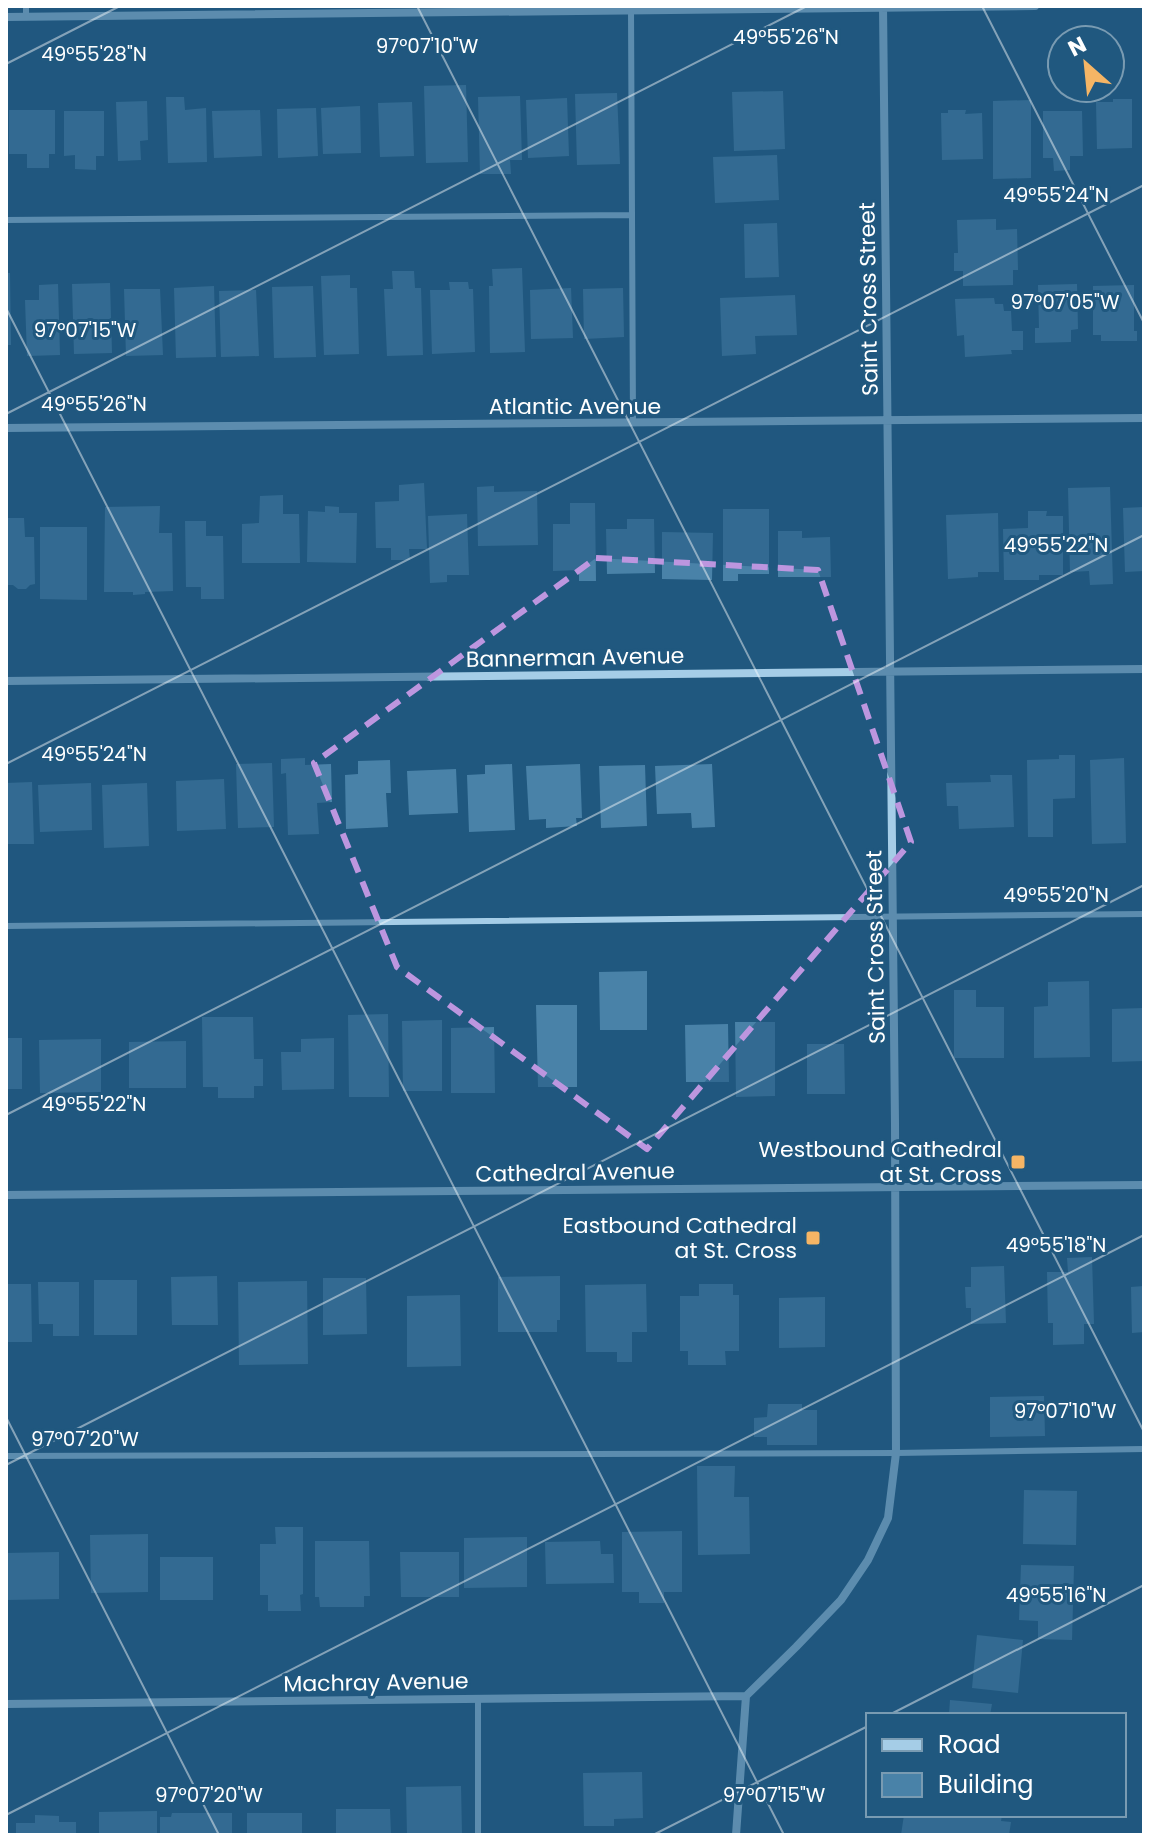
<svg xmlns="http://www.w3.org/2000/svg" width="1150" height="1841" font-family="Poppins,sans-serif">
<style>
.building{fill:#4982a8}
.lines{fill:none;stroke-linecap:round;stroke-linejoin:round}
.service{stroke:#a5cde7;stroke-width:6}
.minor{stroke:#a5cde7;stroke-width:8}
.marked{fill:none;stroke:#bd96df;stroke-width:6;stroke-dasharray:16 10;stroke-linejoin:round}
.ticks{fill:none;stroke:#fff;stroke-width:2;stroke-opacity:0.45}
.poi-dot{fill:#f5b565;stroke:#20587f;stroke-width:3}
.labels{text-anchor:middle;stroke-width:6;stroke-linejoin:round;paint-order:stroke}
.street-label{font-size:22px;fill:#fff;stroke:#20587f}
.poi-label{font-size:22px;fill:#fff;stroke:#20587f;text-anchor:end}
.ticks-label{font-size:20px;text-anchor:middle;fill:#fff;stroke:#20587f;stroke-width:6;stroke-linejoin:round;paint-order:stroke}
</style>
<rect width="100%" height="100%" fill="#20587f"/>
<path class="building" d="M466,85L468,162L426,163L424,86Z
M783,91L785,149L734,151L732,92Z
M617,93L620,164L577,165L575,94Z
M520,96L522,160H510L511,174H480L478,97Z
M166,97H184L185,110L206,108L207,162L168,163Z
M567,98L569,156L528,158L526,100Z
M1113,99H1132V148L1097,149L1096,102H1113Z
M1031,100V178L993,179V101Z
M147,101L148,140L140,141L141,160L118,161L116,102Z
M412,102L414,156L380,157L378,103Z
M360,106L361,153L323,154L321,108Z
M316,108L318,156L278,158L277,109Z
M9,110H55V154H49V168H27V154H9Z
M260,110L262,156L214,158L212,111Z
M948,110H966L965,114L982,113L983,159L942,160L941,113H948Z
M64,111H104V156H96V170L75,169V155L64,156Z
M1043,111H1082L1083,156H1070V170L1054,171L1053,158H1043Z
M777,155L779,200L715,203L713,157Z
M996,219V230L1017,229L1018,270H1013V285L963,286V271H954V253H958L957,220Z
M777,223L779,277L745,278L744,224Z
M522,268L525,352L490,353L489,286H493L492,269Z
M392,271H414L415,288H421L423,355L387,356L384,289H393Z
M6,273H10L11,345H6Z
M350,275V288H357L359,354L324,355L321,276Z
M449,282H468L469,289H473L475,352L432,354L430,290H450Z
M110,283L112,353L74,354L72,284Z
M58,284L60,355L27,356L25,300H39V285Z
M1077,284L1078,329L1071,330V342L1035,343V328H1039L1038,285Z
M1134,285V331H1137V341H1101V335H1093V286Z
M214,286L216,357L176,358L174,288Z
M313,286L316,357L274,358L272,287Z
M571,288L573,338L531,339L530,290Z
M623,288L624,337L584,339L583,289Z
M124,289H160L163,355L126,356Z
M256,290L259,356L221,357L219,291Z
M795,295L797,335L755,336L756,354L722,356L720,298Z
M994,298L995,304H1003L1004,311H1011L1012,331H1023V350H1011L1012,354L965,357L964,335L957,336L955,299Z
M424,483L427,549H409L410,560H391V548H376L375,502L399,501V485Z
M494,486V492L537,491L538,545L478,546L477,487Z
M1110,487L1113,584L1090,585L1089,571L1070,572L1068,488Z
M283,495V514H299L300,563H242V524L259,523L260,496Z
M570,503H595L596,581H579V570L553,571V524H570Z
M160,506L159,533H172L173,591L145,592V594L133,595V592H104L105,507Z
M325,506L339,507V513H357L356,563L307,562L308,511L325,512Z
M1144,507V571L1125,572L1123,508Z
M723,509H769V574H738V581H723Z
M1028,511H1047L1046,516H1063V575H1039V580H1004L1003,529L1028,528Z
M998,513L999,572H978V577L948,579L946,515Z
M467,514L469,575H447V582L430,583L428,516Z
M6,518H24L25,537H34L35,584L30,585L26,589H18L13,585H6Z
M627,519H654L655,573L607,574L606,529H627Z
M185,521H206V536H223L224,599H201V587H186Z
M40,527H87V600L40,599Z
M778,531H802V538L830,537L831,577H778Z
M662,532L713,533L712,580L662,579Z
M1059,755H1075V798L1053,799V837H1028L1027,760L1059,759Z
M305,758V765L331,764L332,802L317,803L319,834L288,835L286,773L281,774V759Z
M1124,758L1126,843L1092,844L1090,760Z
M390,760L391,793H386L388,827L346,829L345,775L358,774V761Z
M272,763L274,827L238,828L236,764Z
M512,764L515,830L469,832L467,775L485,774V765Z
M580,764L582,818H576L577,826L546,828V819L529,820L526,766Z
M712,764L715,827L692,828L691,813L657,814L655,766Z
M645,765L647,826L601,828L599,766Z
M456,769L458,813L409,815L407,771Z
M990,775H1012L1014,827L959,829L958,806H947L946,783L991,782Z
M224,779L226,829L177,831L176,781Z
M32,782L34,844H6V783Z
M91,783L92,830L40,832L38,785Z
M147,783L149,846L104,848L102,785Z
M647,971V1030H600L599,972Z
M1089,981L1090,1057L1034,1058V1007L1048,1006V982Z
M954,990H976V1007H1004V1058H954Z
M536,1005H577V1087H538Z
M1144,1008V1061L1112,1062V1009Z
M388,1014L389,1097H349L348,1015Z
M202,1017H253L254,1059H263V1086H254V1098H218V1087H203Z
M442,1020V1091H403L402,1021Z
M735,1022H775V1096L736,1097Z
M728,1024L729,1082H686L685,1025Z
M494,1027L495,1093H451V1028Z
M6,1038H22V1089H6Z
M334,1038V1089L282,1090L281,1052H301V1039Z
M101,1039V1092L40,1093L39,1040Z
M186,1041V1088H129V1042Z
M807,1044H844L845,1094H807Z
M1092,1257L1094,1324H1084V1344L1053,1345V1323H1048L1047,1272H1068L1067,1258Z
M1004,1266L1006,1323L971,1324V1308H966L965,1287H971V1267Z
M217,1276L218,1325H172L171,1277Z
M560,1276V1320H557V1332H498V1277Z
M323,1278H366L367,1334L323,1335Z
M94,1280H137V1335H94Z
M307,1281L308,1364L239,1365L238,1282Z
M38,1282H79V1336H53V1324H39Z
M6,1284H31L32,1342H6Z
M646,1284L647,1332H632V1362H617V1352H586L585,1285Z
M699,1284H733V1295H739V1351H725L726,1365H688V1351H680V1296H699Z
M1144,1286V1332L1132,1333L1131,1287Z
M460,1295L461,1366L407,1367V1296Z
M825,1297V1347L779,1348V1298Z
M1044,1396L1045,1436L990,1437V1397Z
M768,1404H802V1410H817V1445H767V1437H754V1418L767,1417Z
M697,1466H735L734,1497H749L750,1554L698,1555Z
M1024,1490L1077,1491L1076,1545L1023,1544Z
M275,1527H303V1594L300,1595L301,1611H268V1595H260V1544H276Z
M682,1531V1592H664V1603H639V1592H622V1532Z
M148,1534V1592L91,1593L90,1535Z
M527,1537V1587L464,1588V1538Z
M315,1541H369L370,1596H364V1607H320L319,1597H315Z
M600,1541L601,1554H613L614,1583L546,1584L545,1542Z
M59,1552V1599L6,1600V1553Z
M400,1552H459V1597H401Z
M160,1557H213V1600H160Z
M1021,1565L1074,1566L1072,1640L1038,1639V1621L1019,1620Z
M977,1635L1023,1640L1018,1693L972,1688Z
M950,1700L992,1704L990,1715H949Z
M642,1772L643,1818L614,1819V1826H584L583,1773Z
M461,1786L462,1835H407L406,1787Z
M336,1809H390L391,1835H336Z
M157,1811V1835H99V1812Z
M172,1813H232V1835H160V1817H171Z
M247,1813H302V1835H247Z
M35,1815L59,1816V1822H76V1835H16V1823H35Z
M904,1815H1002L1001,1821L1011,1822L1009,1835H901Z"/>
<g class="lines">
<path class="service" d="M26,6V16
M631,10L633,423
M6,220L632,215
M6,926L1144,914
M6,1456L896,1453L1144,1449
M478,1835V1699"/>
<path class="minor" d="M6,17L1035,6
M6,428L1144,418
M6,681L1144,669
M6,1195L1144,1185
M6,1704L746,1696
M736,1835L746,1696L796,1647L841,1600L868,1560L888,1518L896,1453L895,1123L883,6"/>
</g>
<path d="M0 0H1150V1841H0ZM596,558L818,570L911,842L647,1149L397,967L314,763Z" fill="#20587f" fill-opacity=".55" fill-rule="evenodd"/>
<path class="marked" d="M596,558L818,570L911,842L647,1149L397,967L314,763Z"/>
<path class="ticks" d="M417,6L1144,1432M982,6L1144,323M6,64L120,6M6,308L784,1835M6,414L807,6M6,764L1144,185M6,1115L1144,535M6,1417L219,1835M6,1465L1144,885M889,1715L1144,1585M6,1815L1144,1235M653,1835L868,1726"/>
<g class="poi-dot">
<rect x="1010" y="1154" width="16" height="16" rx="4"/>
<rect x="805" y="1230" width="16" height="16" rx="4"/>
</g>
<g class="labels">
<g class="street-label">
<text transform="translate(868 299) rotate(-91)" y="8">Saint Cross Street</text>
<text x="575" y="414">Atlantic Avenue</text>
<text transform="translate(575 657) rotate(-1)" y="8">Bannerman Avenue</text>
<text transform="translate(875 947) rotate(-91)" y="8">Saint Cross Street</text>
<text transform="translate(575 1172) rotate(-1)" y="8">Cathedral Avenue</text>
<text transform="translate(376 1682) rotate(-1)" y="8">Machray Avenue</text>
</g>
<g class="poi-label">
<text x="1002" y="1157">Westbound Cathedral<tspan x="1002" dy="25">at St. Cross</tspan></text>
<text x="797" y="1233">Eastbound Cathedral<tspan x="797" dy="25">at St. Cross</tspan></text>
</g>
</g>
<g class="ticks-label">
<text x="786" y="44">49°55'26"N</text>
<text x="427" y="53">97°07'10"W</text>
<text x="94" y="61">49°55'28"N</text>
<text x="1056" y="202">49°55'24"N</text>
<text x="1065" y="309">97°07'05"W</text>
<text x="85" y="337">97°07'15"W</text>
<text x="94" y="411">49°55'26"N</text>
<text x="1056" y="552">49°55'22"N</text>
<text x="94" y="761">49°55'24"N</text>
<text x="1056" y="902">49°55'20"N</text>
<text x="94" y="1111">49°55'22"N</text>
<text x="1056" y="1252">49°55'18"N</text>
<text x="1065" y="1418">97°07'10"W</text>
<text x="85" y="1446">97°07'20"W</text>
<text x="1056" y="1602">49°55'16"N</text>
<text x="209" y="1802">97°07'20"W</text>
<text x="774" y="1802">97°07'15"W</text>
</g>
<rect width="1150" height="1841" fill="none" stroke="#ffffff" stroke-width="16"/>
<rect x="866" y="1713" width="260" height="104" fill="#20587f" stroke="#799bb2" stroke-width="2"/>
<rect x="882" y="1739" width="40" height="12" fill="#a5cde7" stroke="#799bb2" stroke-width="2"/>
<text x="938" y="1753" font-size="24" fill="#ffffff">Road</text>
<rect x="882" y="1773" width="40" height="24" fill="#4982a8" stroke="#799bb2" stroke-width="2"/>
<text x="938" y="1793" font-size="24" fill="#ffffff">Building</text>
<g transform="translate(1086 64) rotate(333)"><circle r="38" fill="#20587f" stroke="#799bb2" stroke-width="2"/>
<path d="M0-6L14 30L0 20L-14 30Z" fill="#f5b565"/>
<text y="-12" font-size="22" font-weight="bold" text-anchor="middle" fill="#ffffff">N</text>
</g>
</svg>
